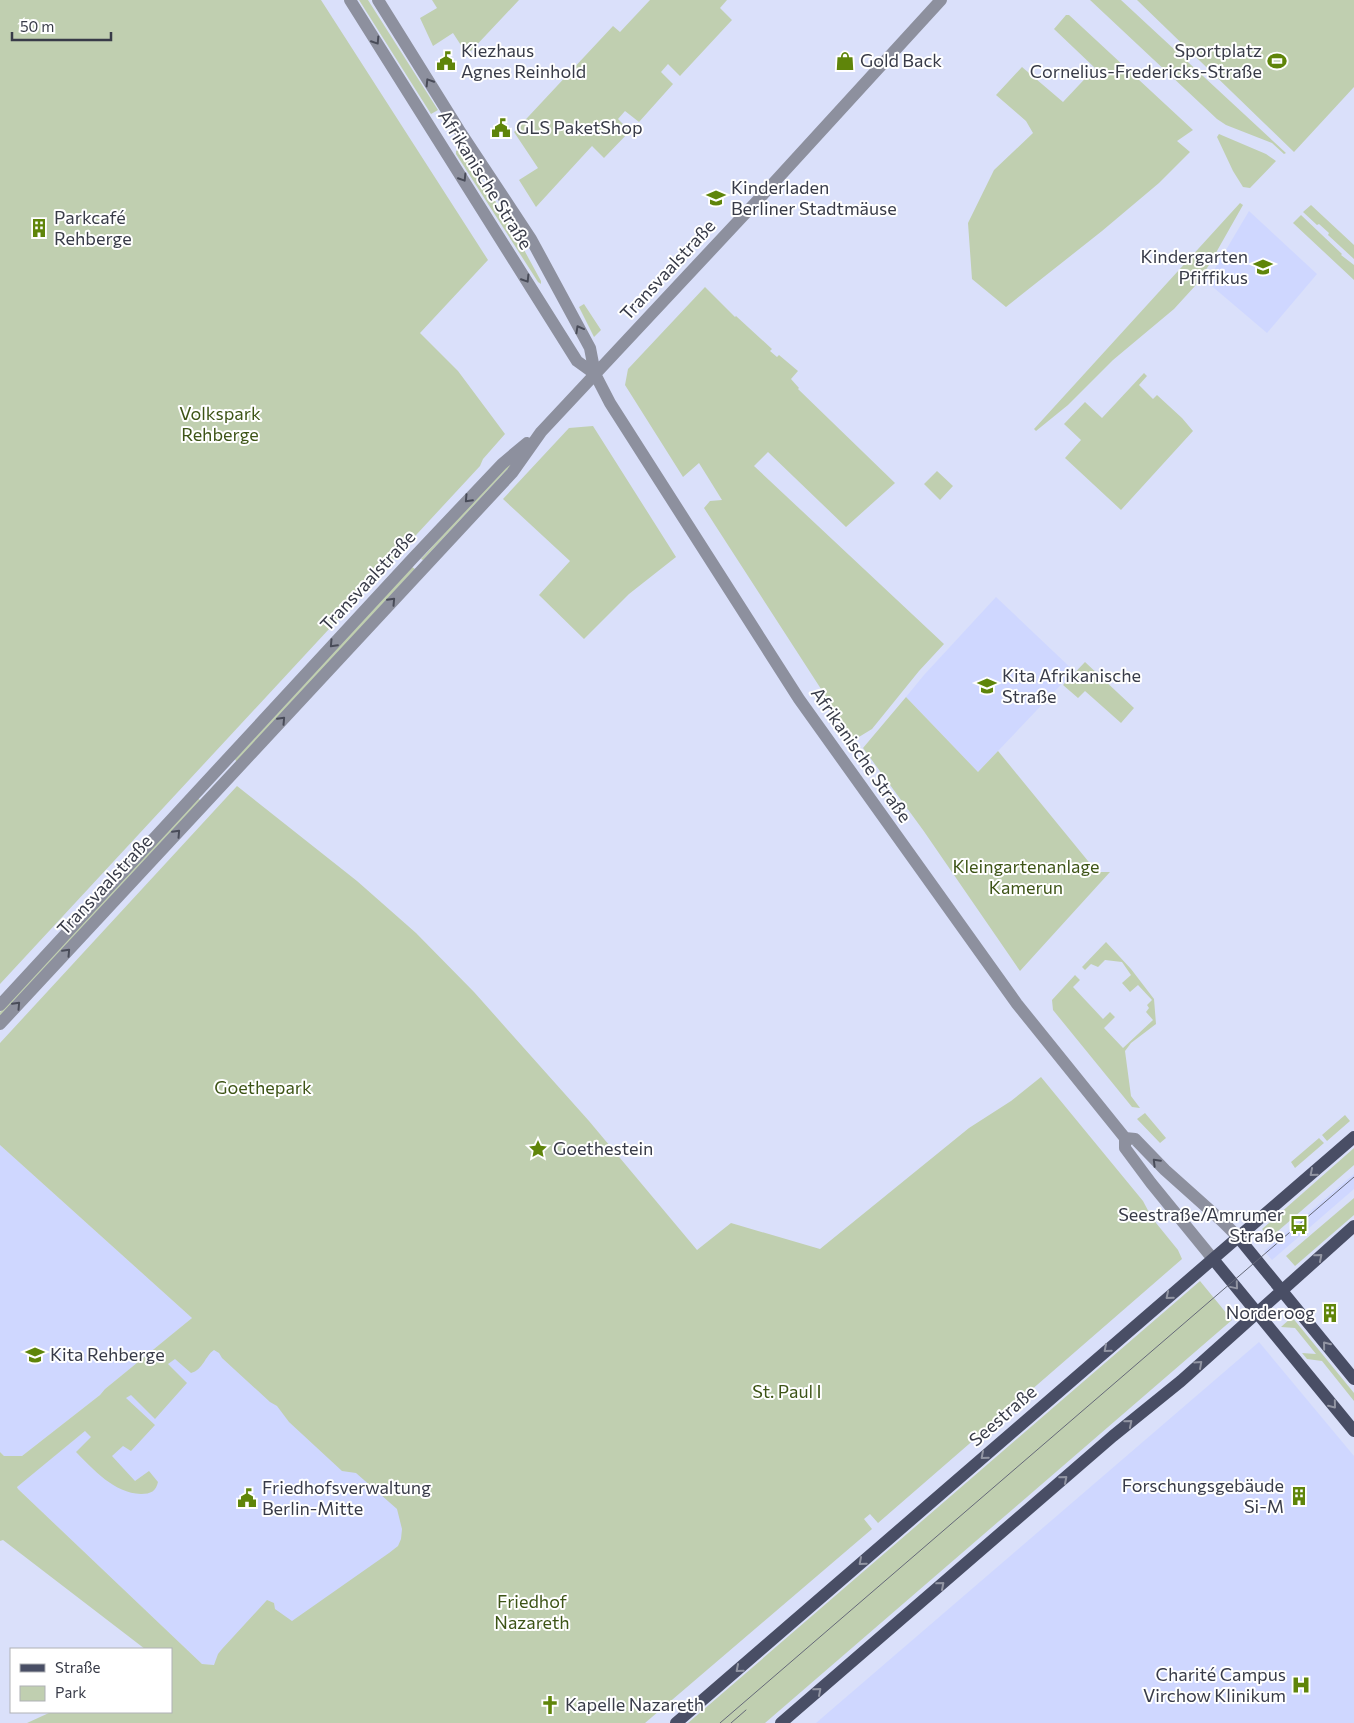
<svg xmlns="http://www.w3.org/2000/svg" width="1354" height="1723" font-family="Commissioner,sans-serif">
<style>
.built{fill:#cfd7ff}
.green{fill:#c0cfb0;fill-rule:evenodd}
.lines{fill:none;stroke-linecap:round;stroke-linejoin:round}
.minor{stroke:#8d909e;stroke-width:12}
.major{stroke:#494e65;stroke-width:12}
.tram{stroke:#646878;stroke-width:1}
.oneway{stroke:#494c59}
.oneway2{stroke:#9295a3}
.labels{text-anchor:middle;stroke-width:4;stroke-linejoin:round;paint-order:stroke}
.poi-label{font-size:18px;fill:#383b48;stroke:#fff;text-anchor:start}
.street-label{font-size:18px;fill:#383b48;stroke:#fff}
.park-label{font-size:18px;fill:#3d5416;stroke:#fff}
</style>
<rect width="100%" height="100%" fill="#dae0fa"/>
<path class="built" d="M1249,211L1317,274L1267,333L1207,282Z
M996,597L1074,671L978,772L906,697L924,675Z
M0,1145L192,1318L105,1389L100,1395L22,1456H4L0,1452Z
M1354,1174V1189L1272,1260L1264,1251Z
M210,1330L409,1515L410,1544L303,1616L215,1665L202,1664L18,1489L17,1486Z
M1259,1342L1354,1456V1723H816Z"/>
<path class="green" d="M0,0H321L488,260L420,333L458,371L505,434L483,459L480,466L0,984Z
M359,0H368L438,110L431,114Z
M432,0H519L471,51L464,50L453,33L433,46L420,18L437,8Z
M650,0H727L720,8L732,20L680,76L668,64L661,72L673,84L639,122L625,111L618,119L630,131L604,158L592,146L536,207L519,180L538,168L514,132L613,26L620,32Z
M1090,0H1121L1286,153L1284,154L1272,143L1226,125L1217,119Z
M1137,0H1354V87L1294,152Z
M1066,15H1069L1193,130L1177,141L1190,152L1159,183L1102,231L1006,307L972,279L968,223L994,170L1033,133L1026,121L996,95L1022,67L1063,102L1095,68L1054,29Z
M1219,134L1266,154L1276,161L1250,188L1243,187L1233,171L1217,137Z
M460,148L463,150L511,226L541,281V284L538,282L456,154V151Z
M1240,203L1243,205L1209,265L1195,286L1174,309L1113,360L1068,405L1036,431L1034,429Z
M1311,205L1354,245V259L1328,235L1329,233L1319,224L1317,225L1303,212Z
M1301,215L1342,254L1341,255L1354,265V280L1293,223Z
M705,287L735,317L736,316L772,349L770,351L777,357L779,355L798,371L791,379L799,388L798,389L895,483L846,527L768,452L754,466L944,644L919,671L872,729L854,740L704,508L710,501L722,500L699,463L683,477L625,385L628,369Z
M584,304L601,330L594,337L579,307Z
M1144,373L1147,376L1139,385L1153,399L1157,395L1182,418L1193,431L1121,510L1065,458L1081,440L1064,424L1085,402L1102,418Z
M593,426L676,557L629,594L584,639L539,595L570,561L503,499L569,428Z
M512,458L515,461L423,560L421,559Z
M937,471L953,486L940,500L924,484Z
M412,567L415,569L237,762L236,761L235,759Z
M1085,662L1134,708L1121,723L1085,691L1078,698L1063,685Z
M906,697L978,772L998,751L1097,872H1110L1020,971L923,830L863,748Z
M237,786L357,881L416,933L474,992L589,1121L697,1250L731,1223L820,1249L969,1128L1011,1101L1041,1077L1143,1201L1152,1218L1178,1250L1182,1259L878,1523L870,1514L864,1519L872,1529L645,1723H27L51,1712H171V1649H145L3,1540L0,1541V1452L4,1456H22L100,1395L105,1389L192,1318L0,1145V1043ZM214,1350L219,1353L222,1358L270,1402L277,1406L289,1422L342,1471L356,1473L397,1509L402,1529L401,1539L398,1546L389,1553L292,1621L275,1609L274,1603L267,1600L222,1649L218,1654L214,1665L202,1664L18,1489L17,1487L85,1431L91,1437L76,1452C94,1470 114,1493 141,1494C151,1494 156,1491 158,1482L149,1471L135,1481L112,1456L123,1446L131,1451L155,1425L126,1398L131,1395L155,1419L187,1383L168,1364L175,1359L191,1373C203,1370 205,1356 214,1350Z
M198,798L201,801L0,1018V1012Z
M1106,942L1131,969L1154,999L1156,1024L1131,1043L1125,1051L1131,1096L1140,1108L1132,1107L1053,1010L1052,1000L1075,975L1080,980L1073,987L1103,1019L1110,1012L1115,1017L1104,1028L1123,1048L1153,1020L1146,1012L1149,1008L1147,1005L1152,1000L1138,985L1130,992L1122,983L1131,975L1122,962L1105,960L1098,967L1091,964L1085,970L1082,967Z
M1145,1113L1166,1138L1160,1143L1137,1119Z
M1345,1115L1350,1121L1327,1141L1322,1135Z
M1319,1138L1324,1143L1295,1168L1291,1162Z
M1354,1148V1165L1270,1238L1262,1229Z
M1354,1198V1215L1295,1266L1286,1256Z
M1200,1281L1232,1320L765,1723H688Z
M1292,1317L1354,1393V1401L1322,1361L1307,1359L1302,1353L1316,1354L1295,1328L1281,1327Z"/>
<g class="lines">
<path class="minor" d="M350,0L577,361L595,374
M378,0L459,130L531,239L590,348L595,374L610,403L799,699L1017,1004L1125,1138V1148L1151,1183L1213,1259
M0,1005L414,557L502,464L527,443
M0,1024L512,473L541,432L757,201L941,0
M1125,1138L1135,1139L1165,1170L1222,1221L1238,1237"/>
<path class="major" d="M1238,1237L1354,1379
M1213,1259L1354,1431
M676,1723L1354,1137
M781,1723L1113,1436L1181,1381L1354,1226"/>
<path class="tram" d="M720,1723L1354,1177
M731,1723L746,1710"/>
</g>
<defs><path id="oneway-chevron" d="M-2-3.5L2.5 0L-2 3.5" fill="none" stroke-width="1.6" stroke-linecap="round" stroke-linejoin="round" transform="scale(1.25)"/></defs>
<g class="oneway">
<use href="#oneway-chevron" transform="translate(376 41) rotate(57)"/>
<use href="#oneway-chevron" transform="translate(429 82) rotate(-122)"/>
<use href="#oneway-chevron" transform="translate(463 178) rotate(58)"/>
<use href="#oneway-chevron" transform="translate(526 279) rotate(58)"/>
<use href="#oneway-chevron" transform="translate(579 329) rotate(-119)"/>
<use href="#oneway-chevron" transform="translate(468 499) rotate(133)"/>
<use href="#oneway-chevron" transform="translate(392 601) rotate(-47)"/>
<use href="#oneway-chevron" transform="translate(333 644) rotate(133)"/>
<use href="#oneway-chevron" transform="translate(282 720) rotate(-47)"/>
<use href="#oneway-chevron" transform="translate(177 833) rotate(-47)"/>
<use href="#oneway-chevron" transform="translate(67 952) rotate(-47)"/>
<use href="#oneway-chevron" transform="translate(17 1005) rotate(-47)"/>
<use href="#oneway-chevron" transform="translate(1156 1162) rotate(-135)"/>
</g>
<g class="oneway2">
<use href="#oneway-chevron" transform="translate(1313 1173) rotate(139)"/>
<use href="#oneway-chevron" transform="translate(1319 1257) rotate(-41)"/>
<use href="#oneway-chevron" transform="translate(1235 1286) rotate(50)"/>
<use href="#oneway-chevron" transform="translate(1169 1296) rotate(140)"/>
<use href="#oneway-chevron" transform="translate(1326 1345) rotate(-129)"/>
<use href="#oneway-chevron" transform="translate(1107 1349) rotate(139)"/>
<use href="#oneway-chevron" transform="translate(1199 1364) rotate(-42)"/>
<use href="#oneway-chevron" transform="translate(1333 1405) rotate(51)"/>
<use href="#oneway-chevron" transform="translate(1129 1423) rotate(-40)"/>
<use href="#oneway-chevron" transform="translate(984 1456) rotate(139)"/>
<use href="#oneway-chevron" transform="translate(1064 1479) rotate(-41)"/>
<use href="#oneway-chevron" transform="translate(862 1562) rotate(139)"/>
<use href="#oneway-chevron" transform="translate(941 1585) rotate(-41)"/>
<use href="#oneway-chevron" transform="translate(739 1669) rotate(139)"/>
<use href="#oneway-chevron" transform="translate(818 1691) rotate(-41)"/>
</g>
<defs>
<g id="civic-bare" transform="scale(1.5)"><path d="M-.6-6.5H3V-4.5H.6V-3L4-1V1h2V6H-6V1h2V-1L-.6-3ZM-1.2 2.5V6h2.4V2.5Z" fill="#5f850a" stroke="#fff" stroke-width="2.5" paint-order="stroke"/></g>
<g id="shop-bare" transform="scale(1.5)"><path d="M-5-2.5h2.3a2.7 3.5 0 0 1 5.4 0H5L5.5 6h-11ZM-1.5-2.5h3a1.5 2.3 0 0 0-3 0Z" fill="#5f850a" stroke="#fff" stroke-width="2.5" paint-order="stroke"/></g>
<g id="stadium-bare" transform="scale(1.5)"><path d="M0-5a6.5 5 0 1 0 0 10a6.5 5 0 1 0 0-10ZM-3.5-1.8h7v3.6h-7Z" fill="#5f850a" stroke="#fff" stroke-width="2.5" paint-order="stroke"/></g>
<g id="school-bare" transform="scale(1.5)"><path d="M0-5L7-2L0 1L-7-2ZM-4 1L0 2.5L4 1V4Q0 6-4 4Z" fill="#5f850a" stroke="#fff" stroke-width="2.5" paint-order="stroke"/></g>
<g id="building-bare" transform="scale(1.5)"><path d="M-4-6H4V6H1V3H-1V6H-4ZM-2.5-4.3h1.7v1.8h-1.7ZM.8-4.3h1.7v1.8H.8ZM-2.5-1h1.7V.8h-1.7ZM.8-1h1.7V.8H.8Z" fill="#5f850a" stroke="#fff" stroke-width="2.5" paint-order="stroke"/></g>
<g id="sight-bare" transform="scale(1.5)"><path d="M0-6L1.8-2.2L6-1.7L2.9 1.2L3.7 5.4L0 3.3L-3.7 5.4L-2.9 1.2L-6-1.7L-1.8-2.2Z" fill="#5f850a" stroke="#fff" stroke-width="2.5" paint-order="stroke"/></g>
<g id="bus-bare" transform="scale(1.5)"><path d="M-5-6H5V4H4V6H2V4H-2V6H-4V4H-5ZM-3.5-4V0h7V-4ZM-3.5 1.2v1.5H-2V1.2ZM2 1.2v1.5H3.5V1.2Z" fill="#5f850a" stroke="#fff" stroke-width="2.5" paint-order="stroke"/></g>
<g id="hospital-bare" transform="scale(1.5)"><path d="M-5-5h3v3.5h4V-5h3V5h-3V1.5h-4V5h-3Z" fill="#5f850a" stroke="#fff" stroke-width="2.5" paint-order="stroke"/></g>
<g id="church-bare" transform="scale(1.5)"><path d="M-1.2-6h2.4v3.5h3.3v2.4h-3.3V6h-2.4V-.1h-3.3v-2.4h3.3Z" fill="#5f850a" stroke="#fff" stroke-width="2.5" paint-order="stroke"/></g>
</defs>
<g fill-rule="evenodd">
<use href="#civic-bare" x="446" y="61"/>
<use href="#shop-bare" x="845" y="61"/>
<use href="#stadium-bare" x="1277" y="61"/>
<use href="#civic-bare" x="501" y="128"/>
<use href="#school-bare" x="716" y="198"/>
<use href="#building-bare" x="39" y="228"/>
<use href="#school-bare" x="1263" y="267"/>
<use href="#school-bare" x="987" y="686"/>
<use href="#sight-bare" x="538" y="1149"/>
<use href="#bus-bare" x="1299" y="1225"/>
<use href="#building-bare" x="1330" y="1313"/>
<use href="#school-bare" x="35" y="1355"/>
<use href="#building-bare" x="1299" y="1496"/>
<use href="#civic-bare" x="247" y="1498"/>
<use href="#hospital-bare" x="1301" y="1685"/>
<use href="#church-bare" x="550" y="1705"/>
</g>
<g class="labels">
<g class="poi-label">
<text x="461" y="57">Kiezhaus<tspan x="461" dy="21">Agnes Reinhold</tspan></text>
<text x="1262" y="57" text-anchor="end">Sportplatz<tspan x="1262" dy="21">Cornelius-Fredericks-Straße</tspan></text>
<text x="860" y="67">Gold Back</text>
<text x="516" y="134">GLS PaketShop</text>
<text x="731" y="194">Kinderladen<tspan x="731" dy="21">Berliner Stadtmäuse</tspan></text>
<text x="54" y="224">Parkcafé<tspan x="54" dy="21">Rehberge</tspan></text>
<text x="1248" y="263" text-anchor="end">Kindergarten<tspan x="1248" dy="21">Pfiffikus</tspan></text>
<text x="1002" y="682">Kita Afrikanische<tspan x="1002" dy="21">Straße</tspan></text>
<text x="553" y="1155">Goethestein</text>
<text x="1284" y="1221" text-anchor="end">Seestraße/Amrumer<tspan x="1284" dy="21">Straße</tspan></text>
<text x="1315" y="1319" text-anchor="end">Norderoog</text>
<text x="50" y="1361">Kita Rehberge</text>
<text x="1284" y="1492" text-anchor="end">Forschungsgebäude<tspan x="1284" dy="21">Si-M</tspan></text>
<text x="262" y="1494">Friedhofsverwaltung<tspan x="262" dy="21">Berlin-Mitte</tspan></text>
<text x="1286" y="1681" text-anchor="end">Charité Campus<tspan x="1286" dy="21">Virchow Klinikum</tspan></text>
<text x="565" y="1711">Kapelle Nazareth</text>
</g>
<g class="street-label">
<text transform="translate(485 180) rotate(58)" y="6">Afrikanische Straße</text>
<text transform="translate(668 270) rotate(-47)" y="6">Transvaalstraße</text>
<text transform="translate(368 581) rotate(-47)" y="6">Transvaalstraße</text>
<text transform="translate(861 755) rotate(55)" y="6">Afrikanische Straße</text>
<text transform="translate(105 885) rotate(-47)" y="6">Transvaalstraße</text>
<text transform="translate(1003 1416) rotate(-41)" y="6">Seestraße</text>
</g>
<g class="park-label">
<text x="220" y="420">Volkspark<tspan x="220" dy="21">Rehberge</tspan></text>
<text x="1026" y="873">Kleingartenanlage<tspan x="1026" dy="21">Kamerun</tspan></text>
<text x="263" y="1094">Goethepark</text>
<text x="787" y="1398">St. Paul I</text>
<text x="532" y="1608">Friedhof<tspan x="532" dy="21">Nazareth</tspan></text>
</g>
</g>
<rect x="10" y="1648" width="162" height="65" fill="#ffffff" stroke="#afb1b6"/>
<rect x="20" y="1664" width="25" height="8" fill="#494e65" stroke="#afb1b6"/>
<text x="55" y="1673" font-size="15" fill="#383b48">Straße</text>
<rect x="20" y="1686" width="25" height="15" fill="#c0cfb0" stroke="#afb1b6"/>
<text x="55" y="1698" font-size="15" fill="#383b48">Park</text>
<path d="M12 32v8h99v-8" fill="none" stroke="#383b48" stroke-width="2.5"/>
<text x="20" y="32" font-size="15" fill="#383b48" stroke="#ffffff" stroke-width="4" paint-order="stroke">50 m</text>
</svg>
